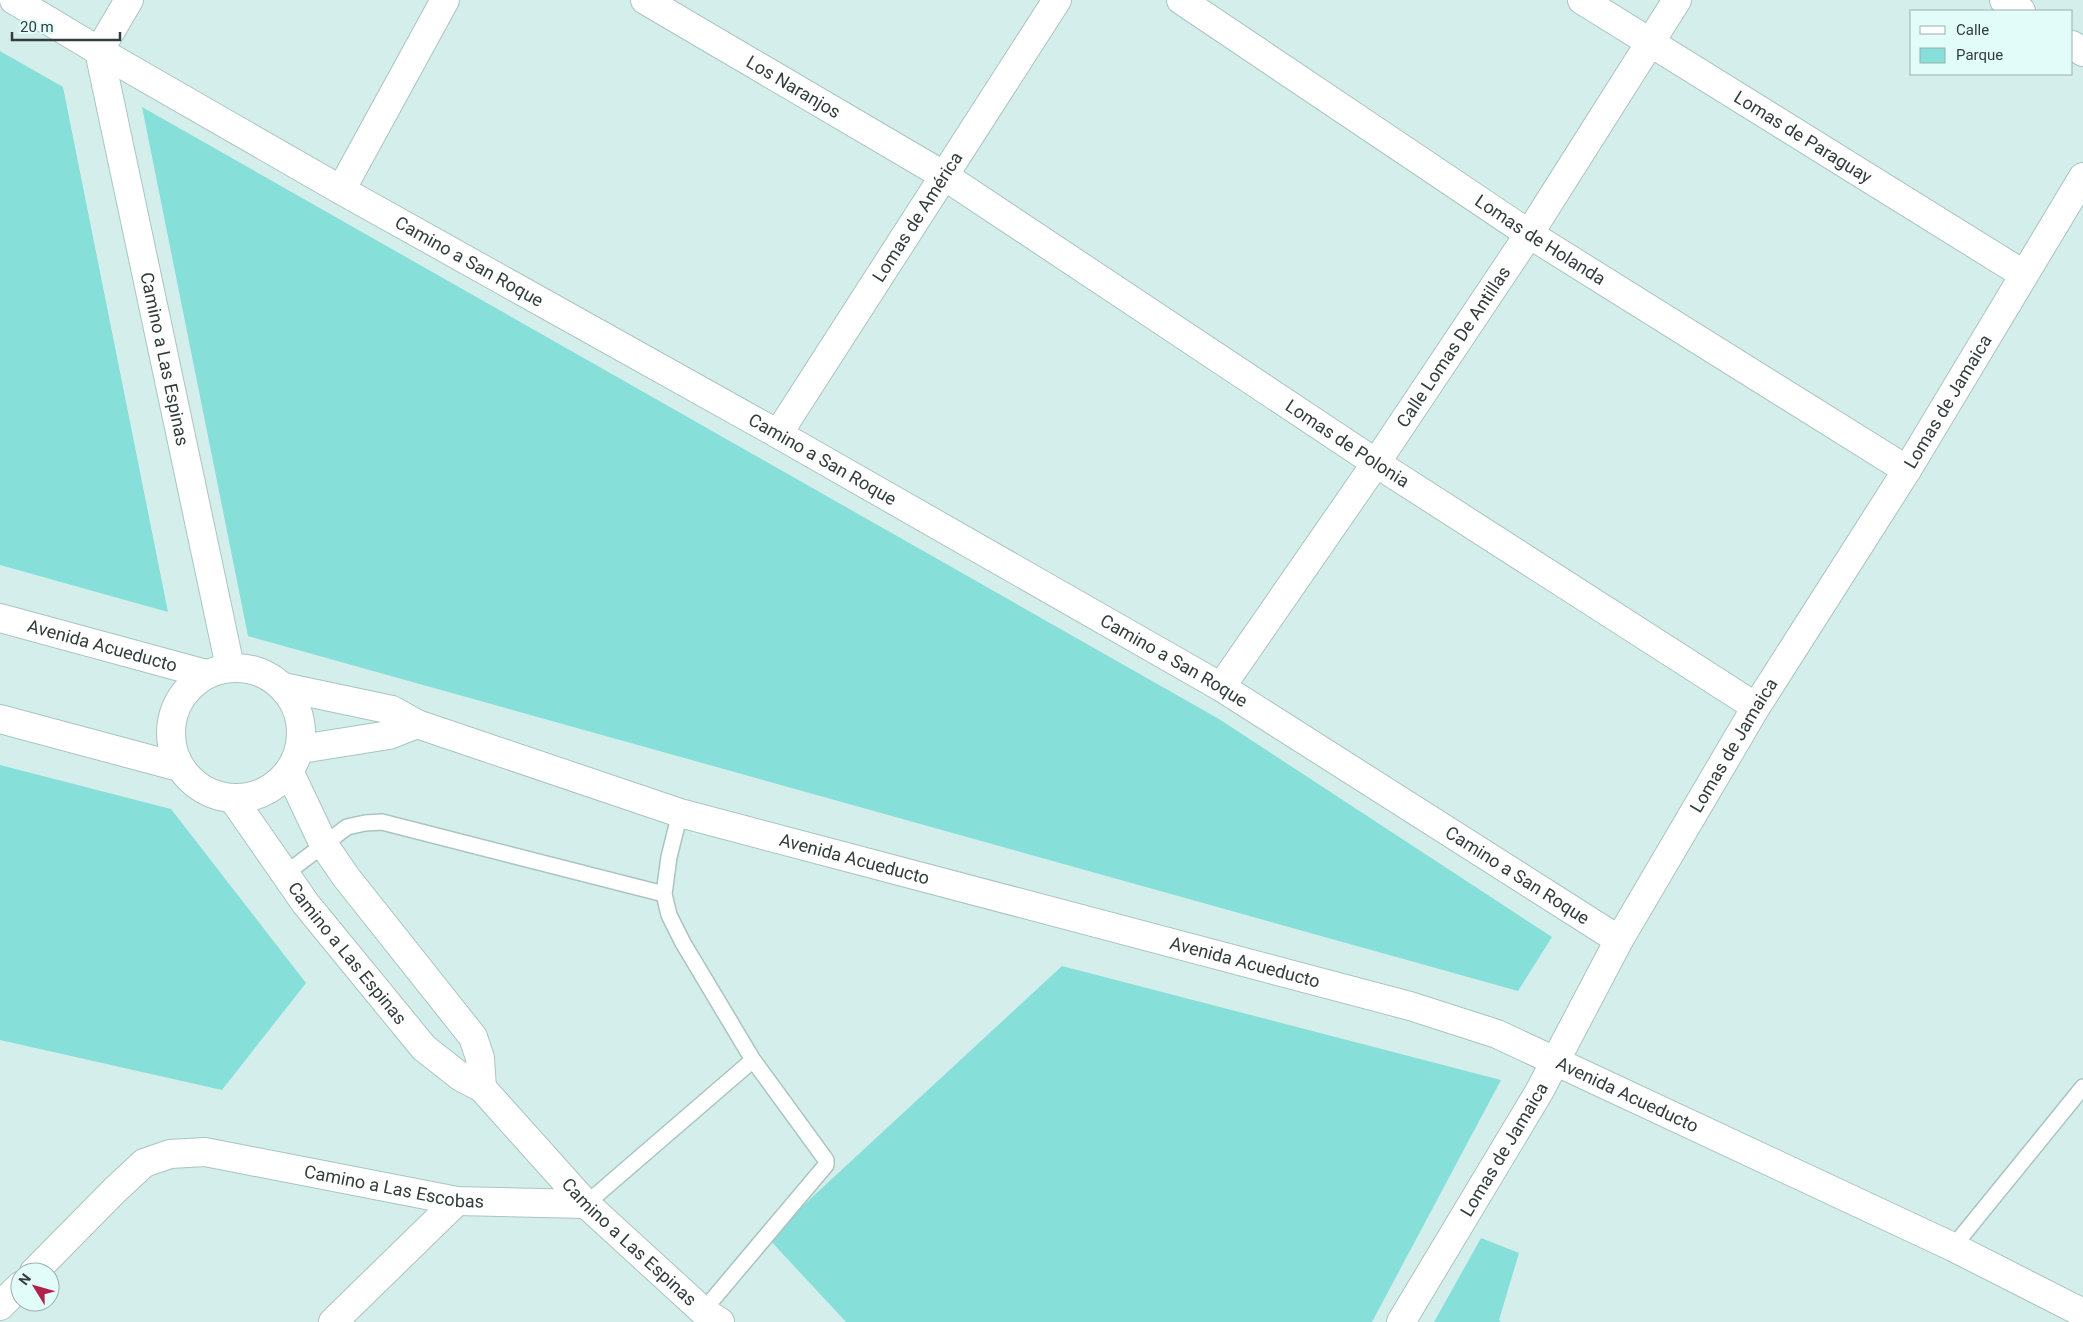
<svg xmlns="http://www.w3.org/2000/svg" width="2083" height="1322" font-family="Roboto,sans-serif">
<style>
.green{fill:#87dfd9}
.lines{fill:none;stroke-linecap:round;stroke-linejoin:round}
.lane-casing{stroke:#aac4c1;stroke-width:18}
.street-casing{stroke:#aac4c1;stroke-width:30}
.secondary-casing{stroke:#aac4c1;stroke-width:30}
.lane{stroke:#fff;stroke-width:15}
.street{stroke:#fff;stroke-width:28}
.secondary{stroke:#fff;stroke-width:28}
.labels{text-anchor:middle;stroke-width:5;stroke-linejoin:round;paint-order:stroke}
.street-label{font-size:18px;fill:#323d3c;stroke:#e1fcf9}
</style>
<rect width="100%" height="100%" fill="#d4eeec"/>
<path class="green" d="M0,51L63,87L168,612L0,565Z
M142,107L1219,719L1552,937L1518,991L248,636Z
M0,765L171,809L306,983L222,1090L0,1040Z
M1062,966L1501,1080L1372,1322H846L768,1238Z
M1481,1238L1519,1253L1499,1320L1501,1322H1434Z"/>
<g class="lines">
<g class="lane-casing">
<path id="lane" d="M285,874L347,827L365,823L382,822L664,894
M586,1204L753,1060L683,943L669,915L664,894L669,857L680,813
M1953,1247L2083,1087
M703,1311L826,1165V1160L753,1060"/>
</g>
<g class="street-casing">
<g id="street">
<path id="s1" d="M129,0L99,51L341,190L778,434L1221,687L1619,940"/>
<path id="s2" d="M645,0L943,175L1376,463L1756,707"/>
<path id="s3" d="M1181,0L1529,234L1907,470"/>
<path id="s4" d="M1582,0L2023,274"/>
<path d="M2004,0L2021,11"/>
<path d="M2072,45L2083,52"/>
<path d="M341,190L445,0"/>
<path id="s5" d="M778,434L1057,0"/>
<path id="s6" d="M1221,687L1376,463L1529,234L1677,0"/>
<path id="s7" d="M34,1272L115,1190L144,1163L170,1154L205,1152L457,1201L586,1204"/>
<path d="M0,1306L20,1286"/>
<path d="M333,1322L457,1201"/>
<path id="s8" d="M1401,1322L1539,1092L1619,940L1756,707L1907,470L2083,177"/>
</g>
</g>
<g class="secondary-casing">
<g id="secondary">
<path id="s9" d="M14,0L99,51L230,667"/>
<path id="s10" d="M0,618L206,674"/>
<circle cx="236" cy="733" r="65"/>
<path id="s11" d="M283,687L392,710L417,724L680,813L1410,1006L1497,1034L1953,1247L2083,1313"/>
<path d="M0,719L179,767"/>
<path d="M301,749L389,735L417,724"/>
<path d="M289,771L324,845L346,877L473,1037L480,1058L482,1088"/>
<path id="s12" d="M233,799L306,904L424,1048L461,1077L482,1088L586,1204L703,1311L720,1322"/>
</g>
</g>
<use href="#lane" class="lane"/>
<use href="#street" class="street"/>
<use href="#secondary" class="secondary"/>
</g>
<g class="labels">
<g class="street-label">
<text dy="6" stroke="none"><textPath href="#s2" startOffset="172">Los Naranjos</textPath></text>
<text dy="6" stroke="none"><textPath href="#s4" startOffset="260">Lomas de Paraguay</textPath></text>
<text dy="6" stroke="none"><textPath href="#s5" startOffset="258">Lomas de América</textPath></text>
<text dy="6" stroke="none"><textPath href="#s3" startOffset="432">Lomas de Holanda</textPath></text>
<text dy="6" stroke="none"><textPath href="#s1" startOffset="485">Camino a San Roque</textPath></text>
<text dy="6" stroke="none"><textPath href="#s6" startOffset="412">Calle Lomas De Antillas</textPath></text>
<text dy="6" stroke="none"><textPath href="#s9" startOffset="414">Camino a Las Espinas</textPath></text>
<text dy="6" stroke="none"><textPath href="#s8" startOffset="1071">Lomas de Jamaica</textPath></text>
<text dy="6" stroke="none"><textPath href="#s2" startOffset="831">Lomas de Polonia</textPath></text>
<text dy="6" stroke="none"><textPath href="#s1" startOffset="890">Camino a San Roque</textPath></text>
<text dy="6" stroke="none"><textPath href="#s10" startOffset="106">Avenida Acueducto</textPath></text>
<text dy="6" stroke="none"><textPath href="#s1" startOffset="1295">Camino a San Roque</textPath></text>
<text dy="6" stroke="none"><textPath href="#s8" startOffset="666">Lomas de Jamaica</textPath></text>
<text dy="6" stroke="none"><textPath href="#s11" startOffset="598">Avenida Acueducto</textPath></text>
<text dy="6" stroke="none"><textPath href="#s1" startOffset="1700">Camino a San Roque</textPath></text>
<text dy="6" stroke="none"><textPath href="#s12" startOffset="192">Camino a Las Espinas</textPath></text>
<text dy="6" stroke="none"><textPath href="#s11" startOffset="1002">Avenida Acueducto</textPath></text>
<text dy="6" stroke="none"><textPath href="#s11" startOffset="1408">Avenida Acueducto</textPath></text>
<text dy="6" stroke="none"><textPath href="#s8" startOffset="201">Lomas de Jamaica</textPath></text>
<text dy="6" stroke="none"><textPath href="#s7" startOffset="410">Camino a Las Escobas</textPath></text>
<text dy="6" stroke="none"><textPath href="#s12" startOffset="598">Camino a Las Espinas</textPath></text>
</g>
</g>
<rect x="1910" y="10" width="162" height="65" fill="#e1fcf9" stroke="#9bb0ad"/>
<rect x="1920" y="26" width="25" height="8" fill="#ffffff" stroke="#9bb0ad"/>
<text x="1956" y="35" font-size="15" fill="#323d3c">Calle</text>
<rect x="1920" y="48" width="25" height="15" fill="#87dfd9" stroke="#9bb0ad"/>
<text x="1956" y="60" font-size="15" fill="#323d3c">Parque</text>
<g transform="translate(35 1287) rotate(307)"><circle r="24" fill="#e1fcf9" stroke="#9bb0ad"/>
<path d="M0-4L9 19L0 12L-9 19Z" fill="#b2214c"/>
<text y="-8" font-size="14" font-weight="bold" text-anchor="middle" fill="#323d3c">N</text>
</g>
<path d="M12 32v8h108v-8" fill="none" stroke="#323d3c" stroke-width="2.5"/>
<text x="20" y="32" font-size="15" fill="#323d3c" stroke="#e1fcf9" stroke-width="4" paint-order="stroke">20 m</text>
</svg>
